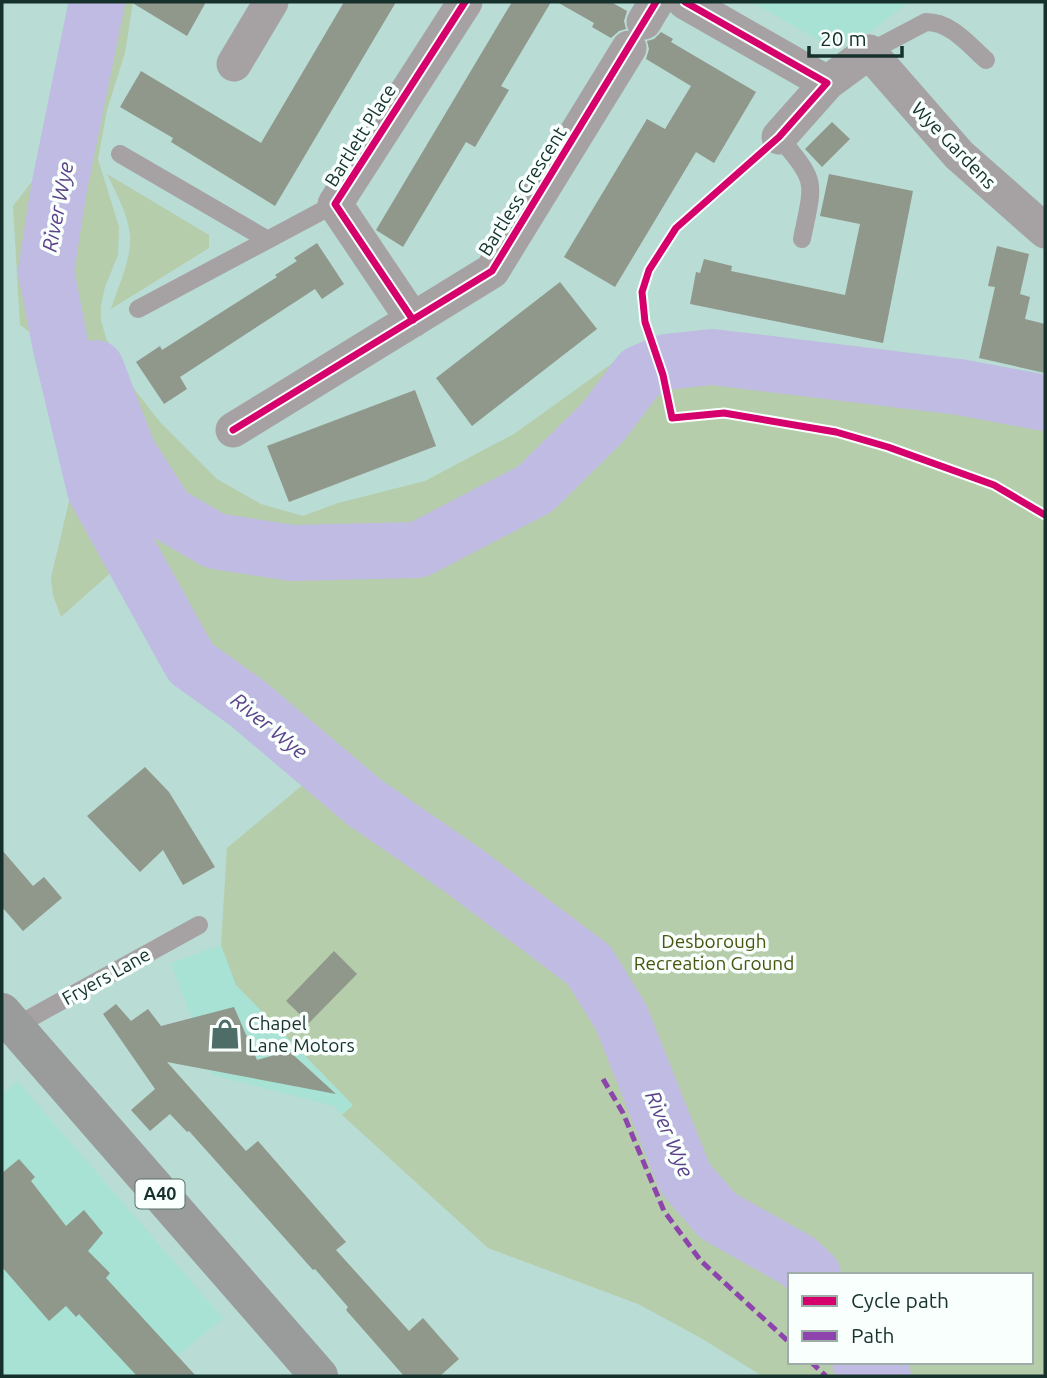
<svg xmlns="http://www.w3.org/2000/svg" width="1047" height="1378" font-family="Ubuntu,sans-serif">
<style>
.built{fill:#a7e2d5}
.green{fill:#b6cdab;fill-rule:evenodd}
.lines{fill:none;stroke-linecap:round;stroke-linejoin:round}
.river{stroke:#bfbbe3;stroke-width:56}
.building{fill:#90978b}
.lane{stroke:#a6a2a4;stroke-width:18}
.street{stroke:#a6a2a4;stroke-width:35}
.primary{stroke:#9a9b9b;stroke-width:38}
.quiet{stroke:#8e44ad;stroke-width:5;stroke-dasharray:10 5;stroke-linecap:butt}
.cycleway-casing{stroke:#f8fffd;stroke-width:11}
.cycleway{stroke:#d6006c;stroke-width:7}
.labels{text-anchor:middle;stroke-width:7;stroke-linejoin:round;paint-order:stroke}
.shield{fill:#f8fffd;stroke:#5a6f6b;stroke-width:2}
.shield-label{font-size:18px;font-weight:bold;fill:#16312c}
.street-label{font-size:19px;fill:#16312c;stroke:#f8fffd}
.park-label{font-size:19px;fill:#49550e;stroke:#f8fffd}
.poi-label{font-size:19px;fill:#16312c;stroke:#f8fffd;text-anchor:start}
.water-label{font-size:21px;font-style:italic;fill:#5d4289;stroke:#f8fffd}
</style>
<rect width="100%" height="100%" fill="#b9dcd5"/>
<path class="built" d="M752,2H909L871,31L832,48Z
M221,945L236,985L353,1105L342,1115L334,1106L213,1075L171,963Z
M17,1081L223,1318L153,1376H2V1094Z"/>
<path class="green" d="M89,2H133L125,53L107,110L98,159L119,227L118,255L105,287L101,306V320L106,338L131,385L160,422L217,479L261,504L303,516L338,503L425,481L514,434L635,347L649,381L657,374L674,381L653,348L675,338L698,348L1045,398V1376H762L701,1338L638,1304L488,1248L342,1115L353,1105L236,985L221,945L227,848L317,773L392,836L407,823L204,663L178,624L157,581L150,558L91,464V449L77,372L82,371L20,325L13,206L48,161ZM790,1275H1031V1362H790Z
M107,174L209,235V248L111,309C118,287 132,258 130,235C128,214 116,193 107,174Z
M75,476L94,491L133,553L61,617L53,595L51,578Z"/>
<g class="lines">
<path class="river" d="M97,2L59,188L46,271L61,348L95,490L191,663L247,703L364,802L464,871L589,965L621,1017L685,1178L718,1216L798,1261L813,1275
M96,368L128,452L167,513L215,541L292,553L418,550L535,489L603,422L640,373L666,362L712,357L959,387L1045,403
M860,1362L883,1376"/>
</g>
<path class="building" d="M131,2H206L187,36Z
M344,2H396L275,206L171,142L173,138L120,107L141,71L261,143Z
M512,2H551L501,86L509,90L475,147L466,142L403,247L376,230Z
M557,2H611L627,11L624,21L626,29L619,31L611,38L592,27L594,23Z
M661,32L673,39L671,42L756,92L714,163L696,152L615,287L564,257L647,119L665,129L691,86L646,59L649,49L647,41L654,39Z
M832,122L850,139L822,167L805,149Z
M829,174L913,191L883,343L690,304L696,272L700,273L704,259L732,266L731,271L845,295L860,224L820,216Z
M317,243L344,284L322,299L315,289L180,377L187,389L164,404L136,362L160,346L162,350L277,277L275,275L297,261L294,258Z
M997,246L1029,254L1020,294L1030,297L1025,319L1045,324V373L979,358L995,287L988,286Z
M560,282L597,329L472,426L436,378Z
M415,390L436,446L289,502L267,446Z
M145,767L169,792L215,867L183,885L163,850L140,872L87,816Z
M2,850L33,886L44,877L62,898L23,931L2,907Z
M334,951L357,974L309,1023L286,1001Z
M116,1004L131,1021L148,1009L161,1026L234,1007L257,1060L289,1051L336,1094L167,1062L246,1151L258,1141L346,1242L336,1250L409,1331L423,1318L459,1359L440,1376H404L346,1310L348,1307L315,1269L313,1270L189,1131L187,1132L170,1114L150,1131L131,1110L155,1089L103,1014Z
M19,1159L35,1177L31,1181L66,1226L84,1210L103,1233L88,1251L110,1273L106,1278L196,1376H137L79,1314L76,1317L66,1306L49,1321L2,1267V1173Z"/>
<g class="lines">
<path class="lane" d="M869,52L926,22C951,22 968,44 986,60
M779,137C818,183 814,180 802,239
M120,154L268,240
M138,309L335,204
M14,1027L199,925"/>
<path class="street" d="M685,2L827,83
M644,22L656,2
M234,64L271,2
M779,137L827,83L869,52L959,155L1045,231
M413,320L335,204L465,2
M233,430L492,271L629,48"/>
<path class="primary" d="M2,1012L319,1376"/>
<path class="quiet" d="M603,1079L623,1113L664,1211L701,1261L790,1343
M811,1362L826,1376"/>
<g class="cycleway-casing">
<path id="cycleway" d="M685,2L827,83L779,137L676,228L649,270L642,292L645,322L663,375L672,418L724,413L836,432L888,447L994,485L1045,515
M413,320L335,204L465,2
M233,430L492,271L656,2"/>
</g>
<use href="#cycleway" class="cycleway"/>
</g>
<defs>
<g id="shop-bare" transform="scale(2.415)"><path d="M-5-2.5h2.3a2.7 3.5 0 0 1 5.4 0H5L5.5 6h-11ZM-1.5-2.5h3a1.5 2.3 0 0 0-3 0Z" fill="#4f6d67" stroke="#f8fffd" stroke-width="2.5" paint-order="stroke"/></g>
</defs>
<g fill-rule="evenodd">
<use href="#shop-bare" x="225" y="1034"/>
</g>
<g class="labels">
<rect class="shield" x="135.5" y="1179.5" width="49" height="29" rx="5"/>
<g class="shield-label">
<text x="160" y="1200">A40</text>
</g>
<g class="street-label">
<text transform="translate(360 135) rotate(-58)" y="7">Bartlett Place</text>
<text transform="translate(954 145) rotate(46)" y="7">Wye Gardens</text>
<text transform="translate(522 191) rotate(-58)" y="7">Bartless Crescent</text>
<text transform="translate(106 976) rotate(-29)" y="7">Fryers Lane</text>
</g>
<g class="park-label">
<text x="714" y="948">Desborough<tspan x="714" dy="22">Recreation Ground</tspan></text>
</g>
<g class="poi-label">
<text x="248" y="1030">Chapel<tspan x="248" dy="22">Lane Motors</tspan></text>
</g>
<g class="water-label">
<text transform="translate(58 207) rotate(-79)" y="7">River Wye</text>
<text transform="translate(269 726) rotate(39)" y="7">River Wye</text>
<text transform="translate(669 1134) rotate(67)" y="7">River Wye</text>
</g>
</g>
<rect width="1047" height="1378" fill="none" stroke="#16312c" stroke-width="7"/>
<rect x="788" y="1273" width="245" height="91" fill="#f8fffd" stroke="#9eada9" stroke-width="2"/>
<rect x="802" y="1296" width="35" height="10" fill="#d6006c" stroke="#9eada9" stroke-width="2"/>
<text x="851" y="1308" font-size="21" fill="#16312c">Cycle path</text>
<rect x="802" y="1331" width="35" height="10" fill="#8e44ad" stroke="#9eada9" stroke-width="2"/>
<text x="851" y="1343" font-size="21" fill="#16312c">Path</text>
<path d="M809 46v10h93v-10" fill="none" stroke="#16312c" stroke-width="3.5"/>
<text x="820" y="46" font-size="21" fill="#16312c" stroke="#f8fffd" stroke-width="5" paint-order="stroke">20 m</text>
</svg>
